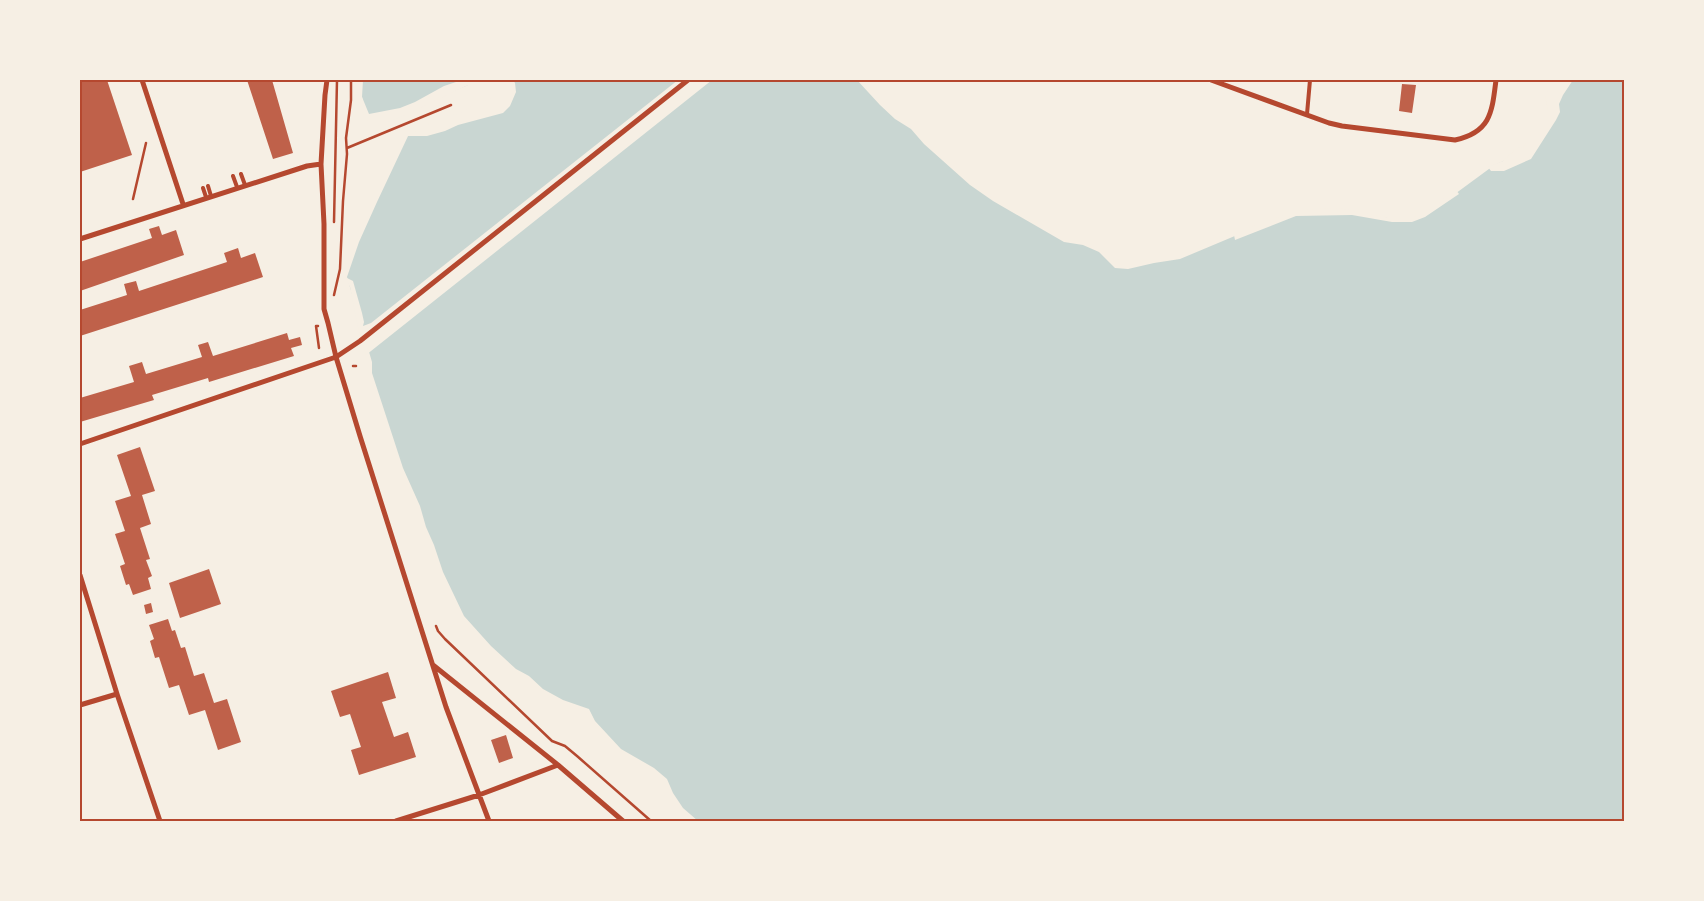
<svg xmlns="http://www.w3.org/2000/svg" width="1704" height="901" font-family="Barlow,sans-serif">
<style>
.water{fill:#c9d6d2}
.pier{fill:#f6efe4}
.building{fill:#bf614a}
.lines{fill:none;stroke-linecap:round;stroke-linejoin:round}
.path{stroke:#b5482f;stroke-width:2.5}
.service{stroke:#b5482f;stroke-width:4}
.minor{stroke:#b5482f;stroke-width:5}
.neatline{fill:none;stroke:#b5482f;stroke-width:2}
</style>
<rect width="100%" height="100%" fill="#f6efe4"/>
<path class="water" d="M359,80H480L387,119L365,113Z
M497,80H857L880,105L895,119L911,129L924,144L970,185L993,201L1064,242L1083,245L1099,252L1115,268L1128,269L1154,263L1180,259L1261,225L1297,213L1323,210L1412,221L1429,213L1493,166L1524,151L1545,123L1557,80H1624V821H698L683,808L673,793L667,779L654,768L621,749L595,721L589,709L563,700L543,689L529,676L516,669L491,646L464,616L443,572L434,545L426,527L420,506L403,468L372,373V362L347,277L359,242L377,202L409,134L459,117L501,98L503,92Z"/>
<path class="pier" d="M357,80H363L362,97L369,114L400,108L415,102L444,86L462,80H483L481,82L466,86L403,116L388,122L376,123L368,121L363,114L357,91Z
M494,80H513L515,83L516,92L510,106L503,113L458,125L445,131L427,136H405L408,132L416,131L443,116L458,114L477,103L499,96L501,92L499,86Z
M678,80H712L366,355L358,327L350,287L345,277L353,281L362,313L364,322L363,326L371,323Z
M1554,80H1573L1563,95L1559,104L1560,112L1556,120L1531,159L1504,171H1491L1488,167L1503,161L1518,147L1523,148L1537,123L1543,121L1548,110L1545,96Z
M1456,190L1459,194L1456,196L1425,217L1412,222H1392L1352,215L1296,216L1235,240L1234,235L1260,223L1297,211L1323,208L1344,209L1390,218H1411L1427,211Z"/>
<path class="building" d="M80,80H107L132,155L80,172Z
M247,80H272L293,153L273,159Z
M1402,84L1416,85L1412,113L1399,111Z
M159,226L162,235L176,230L184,255L80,291V262L152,238L149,229Z
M238,248L241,258L255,253L263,277L80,336V310L127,295L124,284L136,281L139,291L227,262L224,253Z
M287,333L289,340L300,337L302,345L291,348L294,356L209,382L208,378L152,395L154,400L80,422V398L134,382L129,366L142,362L146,374L202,357L198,345L208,342L213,356Z
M140,447L155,491L142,495L151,524L140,528L150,559L146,560L152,576L148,578L151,589L133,595L129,584L126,585L120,566L125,564L115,534L125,531L115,501L131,496L117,455Z
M209,569L221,604L180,618L169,583Z
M151,603L153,612L146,614L144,605Z
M168,619L172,631L175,630L181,648L185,647L194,676L204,673L214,703L227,699L241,742L218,750L205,710L189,715L179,685L169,688L159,657L155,658L150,641L154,639L149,625Z
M388,672L396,698L382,702L394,737L408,732L416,757L359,775L351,750L361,747L350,714L340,717L331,691Z
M506,735L513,758L499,763L491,740Z"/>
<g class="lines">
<path class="path" d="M347,148L451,105
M133,199L146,143
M334,222L337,80
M334,295L340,269L343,201L347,154L346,138L351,100V80
M318,326H316L319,348
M353,366H356
M436,626L438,631L445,639L552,741L565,746L577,756L651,821"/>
<path class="service" d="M1307,114L1310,80
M241,174L245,185
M233,176L237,187
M208,186L211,196
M203,188L206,197"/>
<path class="minor" d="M142,80L183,204
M327,80L325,95L321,164L324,224V309L328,323L336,357L360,436L446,707L489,821
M1211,80L1329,123L1342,126L1455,140C1491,132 1492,112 1496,80
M80,239L307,166L321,164
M80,444L336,357L360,341L688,80
M80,575L117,694L160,821
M433,665L558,765L623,821
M80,705L117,694
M396,821L479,795L558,765"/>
</g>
<rect width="1704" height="901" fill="none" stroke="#f6efe4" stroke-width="162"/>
<rect x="81" y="81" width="1542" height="739" class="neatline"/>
</svg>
